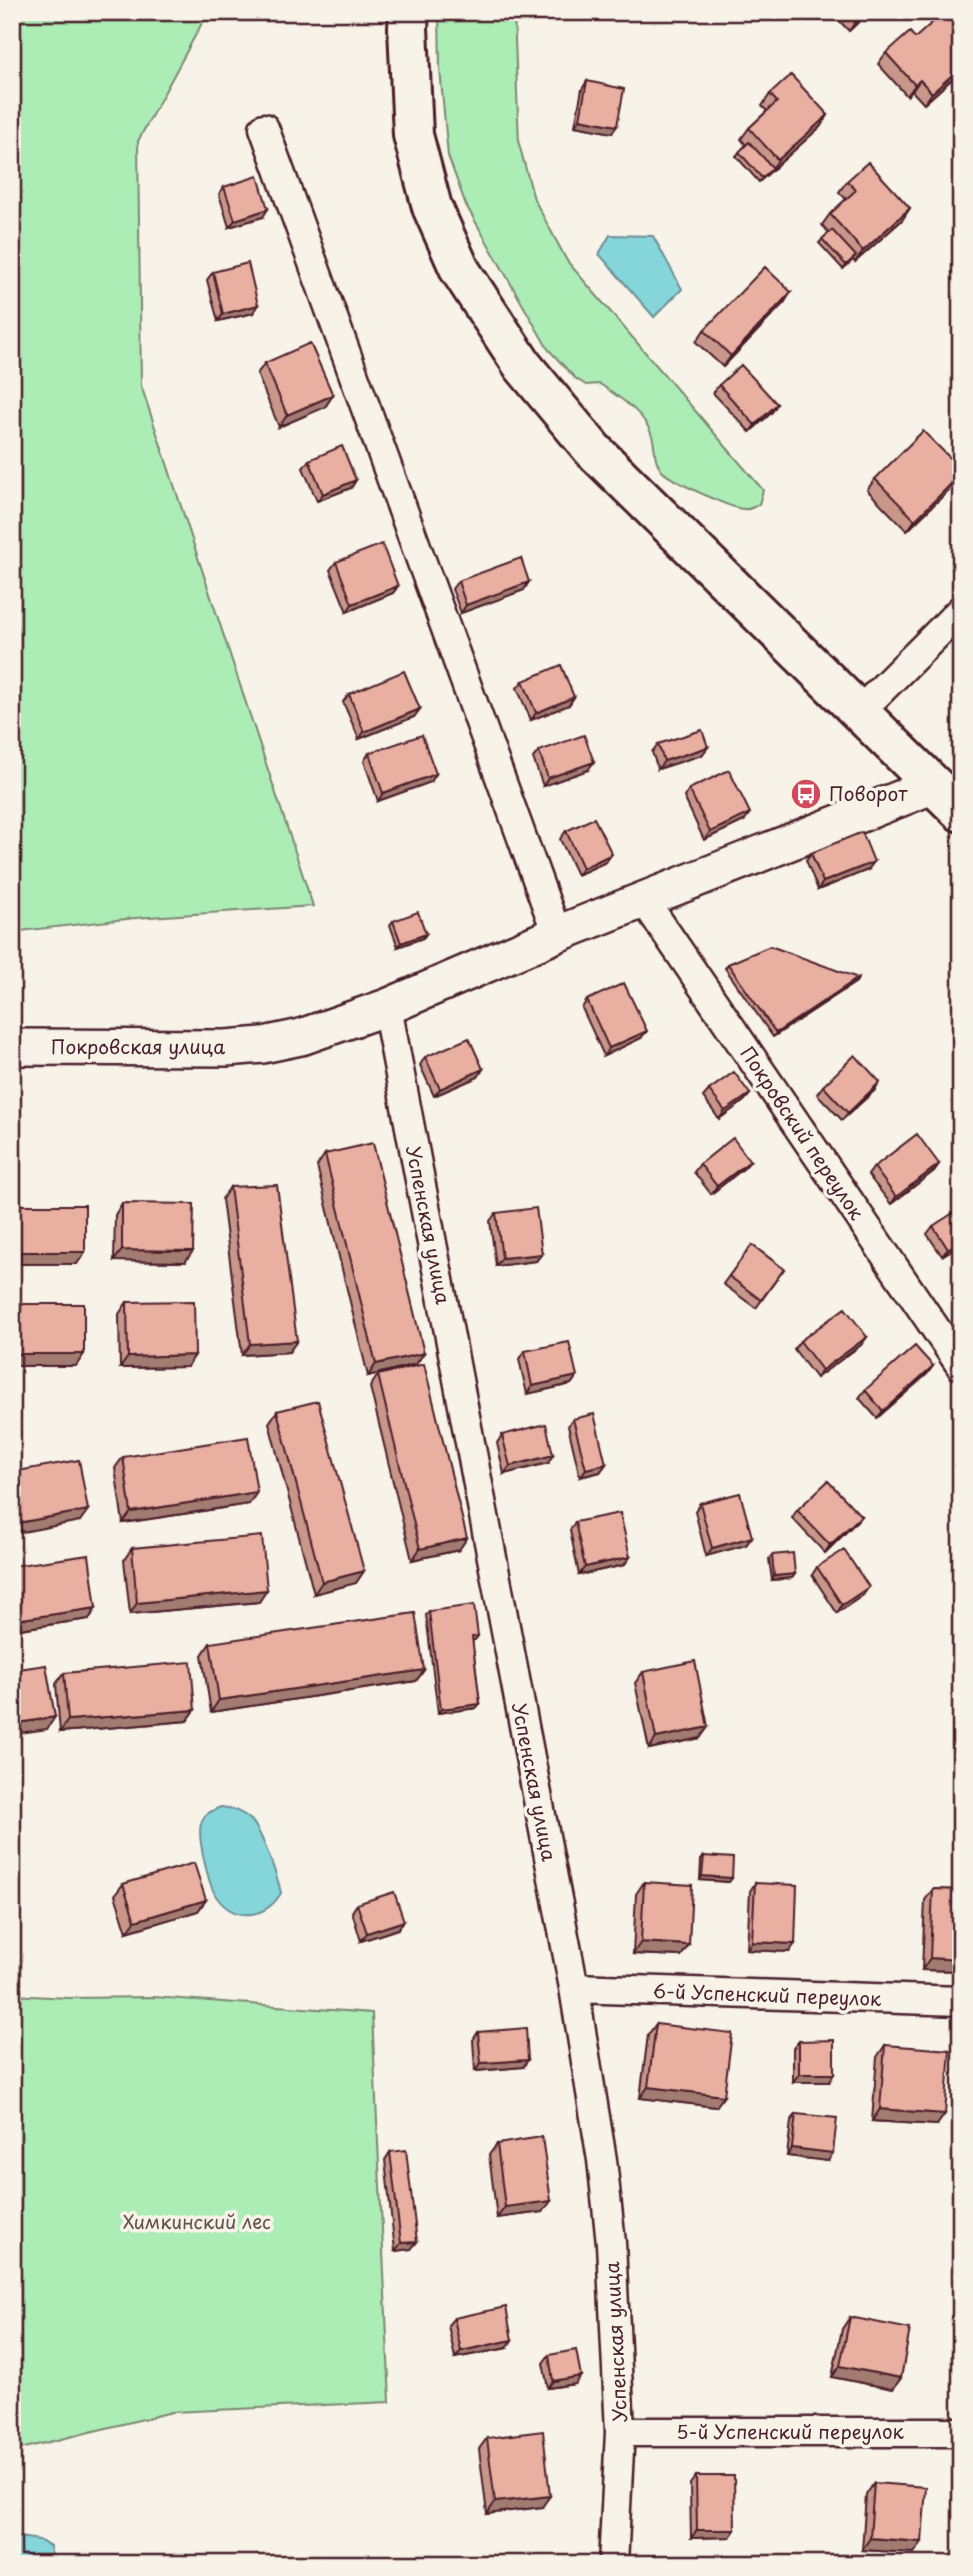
<svg xmlns="http://www.w3.org/2000/svg" width="973" height="2576" font-family="'Playpen Sans',sans-serif">
<style>
.green{fill:#acedb6;stroke:#7b8670;stroke-width:2}
.water{fill:#85d6db;stroke:#6d8d95;stroke-width:2}
.lines{fill:none;stroke-linecap:round;stroke-linejoin:round}
.minor-casing{stroke:#4a1f2b;stroke-width:33}
.tertiary-casing{stroke:#4a1f2b;stroke-width:40}
.secondary-casing{stroke:#4a1f2b;stroke-width:44}
.minor{stroke:#f7f3e8;stroke-width:28}
.tertiary{stroke:#f7f3e8;stroke-width:35}
.secondary{stroke:#f7f3e8;stroke-width:38}
.wall{fill:#c8978a;stroke:#4a1f2b;stroke-width:2}
.shaded-wall{fill:#a37b71;stroke:#4a1f2b;stroke-width:2}
.building{fill:#e9b0a1;stroke:#4a1f2b;stroke-width:2}
.labels{text-anchor:middle;stroke-width:7;stroke-linejoin:round;paint-order:stroke}
.poi-label{font-size:19px;fill:#4a1f2b;stroke:#f7f3e8;text-anchor:start}
.street-label{font-size:19px;fill:#4a1f2b;stroke:#f7f3e8}
.park-label{font-size:19px;fill:#62524e;stroke:#f7f3e8}
</style>
<rect width="100%" height="100%" fill="#f7f3e8"/>
<filter id="ink" filterUnits="userSpaceOnUse"><feTurbulence type="fractalNoise" baseFrequency=".0143" numOctaves="2"/><feDisplacementMap in="SourceGraphic" scale="14" xChannelSelector="R" yChannelSelector="G"/><feConvolveMatrix kernelMatrix="1 2 1 2 8 2 1 2 1" color-interpolation-filters="sRGB"/></filter>
<g filter="url(#ink)">
<path class="green" d="M12,12H208L138,141L141,385L313,906L135,918L12,932Z
M439,12H514L519,144L534,199L567,261L763,490L759,504C754,507 750,510 744,509C731,509 670,480 662,471C653,460 656,448 652,436C645,412 618,397 600,384L586,385L575,378L548,349L466,205L448,156L440,69Z
M12,1995L69,1998L154,1997L372,2013L390,2402L172,2412L12,2451Z"/>
<path class="water" d="M610,235L653,236L682,289L654,317L599,254Z
M221,1807C233,1808 242,1812 251,1820C261,1830 278,1878 281,1893C267,1917 237,1923 218,1899C209,1888 197,1838 201,1824C203,1814 213,1810 221,1807Z
M12,2536L39,2540L50,2547L54,2564H12Z"/>
<g class="lines">
<g class="minor-casing">
<path id="minor" d="M264,128L557,934
M858,713L961,610
M644,900L961,1366
M387,1007L574,1988L602,2160L611,2243L620,2432L613,2564
M574,1988L961,2001
M620,2432H961"/>
</g>
<g class="tertiary-casing">
<path id="tertiary" d="M12,1047L226,1048L263,1045L301,1037L387,1007L557,934L932,786"/>
</g>
<g class="secondary-casing">
<path id="secondary" d="M409,12L408,28L413,135L432,207L460,270L523,366L593,450L961,812"/>
</g>
<use href="#minor" class="minor"/>
<use href="#tertiary" class="tertiary"/>
<use href="#secondary" class="secondary"/>
</g>
<path class="wall" d="M831,12H869L849,31Z
M960,29L957,34L961,71L924,104L912,91L907,96L878,64L886,53L915,38Z
M587,81L612,133L575,126L582,89Z
M770,94L828,115L820,127L759,182L736,156L746,145L741,139L749,128L767,111L762,106Z
M847,181L910,208L902,220L855,262L853,260L843,269L819,243L829,233L822,225L830,214L846,199L839,192Z
M224,187L263,217L229,227L219,194Z
M213,272L258,305L253,313L218,321L207,280Z
M791,292L784,303L723,367L696,342L704,330Z
M265,363L333,395L325,407L279,427L257,374Z
M719,385L777,404L772,412L750,432L713,393Z
M309,460L356,480L351,488L317,501L303,468Z
M875,479L956,483L907,531L867,490Z
M336,562L398,586L393,593L347,612L330,570Z
M458,581L524,590L461,613L452,589Z
M523,681L574,697L569,705L531,720L517,688Z
M349,694L420,709L414,717L359,739L343,702Z
M658,744L708,747L702,755L658,769L652,752Z
M539,751L588,770L543,786L533,758Z
M369,753L431,782L378,801L364,761Z
M689,789L744,821L704,840L684,797Z
M566,831L606,862L577,875L560,839Z
M811,853L868,870L818,890L806,860Z
M393,921L426,934L423,938L398,947L390,925Z
M728,964L858,978L856,982L773,1037L725,968Z
M587,1000L641,1038L604,1056L582,1008Z
M425,1057L483,1069L478,1077L434,1096L420,1065Z
M823,1086L875,1090L842,1120L817,1094Z
M709,1090L750,1094L744,1101L719,1119L703,1097Z
M325,1154L424,1353L416,1364L368,1376L317,1166Z
M750,1161L744,1168L711,1194L694,1172L700,1164Z
M939,1164L934,1171L891,1204L868,1175L874,1167Z
M230,1187L289,1352L242,1355L222,1199Z
M122,1203L185,1262L114,1261L115,1215Z
M496,1213L536,1261L496,1266L490,1221Z
M933,1226L961,1244L942,1256L927,1234Z
M752,1245L784,1269L756,1308L723,1284Z
M127,1302L195,1355L187,1367L120,1368L119,1314Z
M867,1337L861,1345L816,1378L794,1349L800,1341Z
M525,1351L577,1376L571,1384L527,1394L519,1359Z
M933,1366L927,1374L877,1418L859,1398L865,1390Z
M378,1375L459,1550L412,1560L370,1387Z
M277,1411L364,1571L356,1583L314,1594L269,1423Z
M573,1419L606,1464L600,1472L580,1477L568,1426Z
M502,1435L548,1463L504,1474L497,1443Z
M123,1457L257,1492L249,1504L123,1523L115,1468Z
M700,1503L752,1537L746,1545L706,1556L695,1511Z
M797,1510L861,1516L855,1523L825,1553L792,1518Z
M575,1522L630,1557L624,1565L579,1575L570,1530Z
M132,1548L259,1602L130,1614L124,1560Z
M772,1555L795,1574L792,1578L772,1580L769,1559Z
M12,1566L96,1608L89,1619L12,1630Z
M817,1567L863,1595L837,1613L812,1575Z
M429,1611L478,1636L475,1640H472L480,1704L477,1708L438,1713L426,1615Z
M210,1643L424,1670L416,1681L211,1712L202,1655Z
M643,1672L708,1727L700,1738L649,1749L635,1683Z
M64,1673L195,1710L187,1721L60,1732L56,1684Z
M704,1856L732,1878L729,1882L700,1880L701,1860Z
M644,1882L689,1945L681,1956L633,1954L636,1894Z
M755,1883L789,1952L747,1950L750,1891Z
M123,1884L206,1900L198,1911L127,1932L115,1895Z
M933,1889L961,1890V1971L922,1970L925,1900Z
M357,1904L404,1921L398,1929L361,1941L352,1912Z
M656,2024L716,2107L640,2098L648,2035Z
M478,2032L523,2067L475,2071L473,2040Z
M799,2041L829,2082H793V2048Z
M885,2045L937,2125L872,2121L877,2057Z
M796,2114L828,2161L787,2156L791,2121Z
M497,2144L543,2212L497,2218L489,2155Z
M390,2152L411,2249L395,2251L385,2160Z
M961,2242V2272H956L957,2247Z
M850,2317L901,2378L893,2389L832,2377L842,2329Z
M454,2318L507,2348L455,2358L448,2325Z
M549,2355L575,2384L548,2388L543,2363Z
M487,2438L542,2507L487,2514L479,2449Z
M696,2476L730,2537L691,2538L690,2484Z
M874,2483L914,2553L862,2550L866,2495Z"/>
<path class="shaded-wall" d="M865,12H869L849,31L857,20Z
M961,67V71L924,104L932,93Z
M920,80L912,91L907,96L915,85Z
M828,115L820,127L770,172L778,160Z
M580,119L617,126L612,133L575,126Z
M910,208L902,220L855,262L863,251Z
M268,209L263,217L229,227L235,220Z
M791,292L784,303L723,367L731,356Z
M258,305L253,313L218,321L223,314Z
M333,395L325,407L279,427L287,415Z
M777,404L772,412L750,432L755,425Z
M961,474L956,483L907,531L915,520Z
M356,480L351,488L317,501L323,494Z
M529,582L524,590L461,613L466,605Z
M398,586L393,593L347,612L352,604Z
M574,697L569,705L531,720L536,713Z
M420,709L414,717L359,739L364,732Z
M708,747L702,755L658,769L664,761Z
M594,762L588,770L543,786L548,778Z
M436,774L431,782L378,801L383,793Z
M750,813L744,821L704,840L710,832Z
M612,854L606,862L577,875L583,868Z
M874,862L868,870L818,890L823,882Z
M426,934L423,938L398,947L401,943Z
M858,978L856,982L773,1037L776,1033Z
M647,1031L641,1038L604,1056L609,1048Z
M483,1069L478,1077L434,1096L440,1089Z
M880,1082L875,1090L842,1120L848,1113Z
M750,1094L744,1101L719,1119L725,1111Z
M750,1161L744,1168L711,1194L717,1186Z
M939,1164L934,1171L891,1204L896,1197Z
M961,1240V1244L942,1256L948,1249Z
M122,1250L193,1251L185,1262L114,1261Z
M12,1252H85L77,1264H12Z
M542,1254L536,1261L496,1266L502,1258Z
M867,1337L861,1345L816,1378L822,1370Z
M297,1341L289,1352L242,1355L250,1344Z
M424,1353L416,1364L368,1376L376,1364Z
M12,1354H84L76,1366H12Z
M195,1355L187,1367L120,1368L128,1357Z
M933,1366L927,1374L877,1418L883,1411Z
M577,1376L571,1384L527,1394L532,1386Z
M553,1455L548,1463L504,1474L510,1466Z
M606,1464L600,1472L580,1477L586,1469Z
M257,1492L249,1504L123,1523L131,1512Z
M88,1510L80,1521L12,1534V1524Z
M861,1516L855,1523L825,1553L830,1545Z
M752,1537L746,1545L706,1556L712,1548Z
M467,1538L459,1550L412,1560L420,1549Z
M630,1557L624,1565L579,1575L585,1567Z
M364,1571L356,1583L314,1594L322,1582Z
M795,1574L792,1578L772,1580L774,1576Z
M869,1587L863,1595L837,1613L842,1605Z
M267,1590L259,1602L130,1614L137,1603Z
M96,1608L89,1619L12,1630V1624L15,1620Z
M424,1670L416,1681L211,1712L219,1700Z
M480,1704L477,1708L438,1713L441,1709Z
M195,1710L187,1721L60,1732L68,1720Z
M55,1717L47,1729L12,1734V1724Z
M708,1727L700,1738L649,1749L656,1738Z
M702,1876L732,1878L729,1882L700,1880Z
M206,1900L198,1911L127,1932L135,1921Z
M404,1921L398,1929L361,1941L367,1933Z
M641,1942L689,1945L681,1956L633,1954Z
M752,1942L795,1944L789,1952L747,1950Z
M930,1958L961,1960V1971L922,1970Z
M528,2060L523,2067L475,2071L481,2063Z
M799,2074H834L829,2082H793Z
M648,2087L724,2096L716,2107L640,2098Z
M880,2109L945,2114L937,2125L872,2121Z
M792,2148L833,2153L828,2161L787,2156Z
M551,2201L543,2212L497,2218L505,2207Z
M417,2242L411,2249L395,2251L401,2243Z
M512,2340L507,2348L455,2358L461,2351Z
M840,2366L901,2378L893,2389L832,2377Z
M581,2376L575,2384L548,2388L553,2381Z
M550,2496L542,2507L487,2514L495,2502Z
M697,2530H735L730,2537L691,2538Z
M870,2538L922,2542L914,2553L862,2550Z"/>
<path class="building" d="M850,12H865L857,20Z
M944,12H946L960,29L956,33L961,39V67L932,93L920,80L915,85L886,53L910,32L915,38Z
M791,75L828,115L778,160L749,128L777,102L770,94Z
M587,81L624,89L617,126L580,119Z
M749,142L773,168L762,178L739,152Z
M868,162L910,208L863,251L830,214L856,190L847,181Z
M258,176L268,209L235,220L224,187Z
M832,230L856,256L846,265L822,239Z
M248,263L258,305L223,314L213,272Z
M765,267L791,292L731,356L704,330Z
M310,343L333,395L287,415L265,363Z
M741,365L777,404L755,425L719,385Z
M923,431L961,469V474L915,520L875,479Z
M342,446L356,480L323,494L309,460Z
M382,544L398,586L352,604L336,562Z
M521,558L529,582L466,605L458,581Z
M561,665L574,697L536,713L523,681Z
M404,671L420,709L364,732L349,694Z
M702,730L708,747L664,761L658,744Z
M422,735L436,774L383,793L369,753Z
M584,735L594,762L548,778L539,751Z
M729,770L750,813L710,832L689,789Z
M594,818L612,854L583,868L566,831Z
M862,832L874,862L823,882L811,853Z
M418,912L426,934L401,943L393,921Z
M770,946L858,978L776,1033L728,964Z
M624,983L647,1031L609,1048L587,1000Z
M469,1038L483,1069L440,1089L425,1057Z
M855,1055L880,1082L848,1113L823,1086Z
M734,1072L750,1094L725,1111L709,1090Z
M917,1134L939,1164L896,1197L874,1167Z
M733,1138L750,1161L717,1186L700,1164Z
M373,1143L424,1353L376,1364L325,1154Z
M277,1185L297,1341L250,1344L230,1187Z
M122,1203L194,1204L193,1251L122,1250Z
M12,1205H85V1252H12Z
M536,1208L542,1254L502,1258L496,1213Z
M961,1208V1240L948,1249L933,1226Z
M752,1245L784,1269L761,1300L729,1276Z
M194,1301L195,1355L128,1357L127,1302Z
M12,1304H84V1354H12Z
M845,1308L867,1337L822,1370L800,1341Z
M569,1342L577,1376L532,1386L525,1351Z
M915,1346L933,1366L883,1411L865,1390Z
M424,1364L467,1538L420,1549L378,1375Z
M318,1401L364,1571L322,1582L277,1411Z
M594,1414L606,1464L586,1469L573,1419Z
M546,1424L553,1455L510,1466L502,1435Z
M248,1437L257,1492L131,1512L123,1457Z
M79,1460L88,1510L12,1524V1472Z
M828,1481L861,1516L830,1545L797,1510Z
M740,1493L752,1537L712,1548L700,1503Z
M620,1513L630,1557L585,1567L575,1522Z
M262,1536L267,1590L137,1603L132,1548Z
M844,1550L869,1587L842,1605L817,1567Z
M793,1553L795,1574L774,1576L772,1555Z
M89,1555L96,1608L15,1620L12,1599V1566Z
M474,1605L478,1636L472,1637L480,1704L441,1709L429,1611Z
M415,1613L424,1670L219,1700L210,1643Z
M695,1661L708,1727L656,1738L643,1672Z
M191,1662L195,1710L68,1720L64,1673Z
M46,1665L55,1717L12,1724V1670Z
M704,1856L733,1858L732,1878L702,1876Z
M194,1863L206,1900L135,1921L123,1884Z
M644,1882L692,1885L689,1945L641,1942Z
M755,1883L797,1885L795,1944L752,1942Z
M933,1889L961,1890V1960L930,1958Z
M394,1892L404,1921L367,1933L357,1904Z
M656,2024L732,2033L724,2096L648,2087Z
M526,2028L528,2060L481,2063L478,2032Z
M834,2040V2074H799V2041Z
M885,2045L950,2050L945,2114L880,2109Z
M796,2114L837,2118L833,2153L792,2148Z
M542,2137L551,2201L505,2207L497,2144Z
M406,2150L417,2242L401,2243L390,2152Z
M506,2307L512,2340L461,2351L454,2318Z
M850,2317L910,2329L901,2378L840,2366Z
M576,2350L581,2376L553,2381L549,2355Z
M543,2431L550,2496L495,2502L487,2438Z
M696,2476H734L735,2530H697Z
M874,2483L926,2487L922,2542L870,2538Z
M556,2561L580,2562V2564H556Z"/>
</g>
<defs>
<g id="bus-disc" transform="scale(1.575)"><circle r="9.5" fill="#d1495b" stroke="#f7f3e8"/><path d="M-5-6H5V4H4V6H2V4H-2V6H-4V4H-5ZM-3.5-4V0h7V-4ZM-3.5 1.2v1.5H-2V1.2ZM2 1.2v1.5H3.5V1.2Z" fill="#fff"/></g>
</defs>
<g fill-rule="evenodd">
<use href="#bus-disc" x="806" y="794"/>
</g>
<g class="labels">
<g class="poi-label">
<text x="829" y="801">Поворот</text>
</g>
<g class="street-label">
<text x="138" y="1054">Покровская улица</text>
<text transform="translate(802 1133) rotate(56)" y="7">Покровский переулок</text>
<text transform="translate(428 1225) rotate(79)" y="7">Успенская улица</text>
<text transform="translate(534 1782) rotate(79)" y="7">Успенская улица</text>
<text transform="translate(767 1995) rotate(2)" y="7">6-й Успенский переулок</text>
<text transform="translate(616 2342) rotate(-93)" y="7">Успенская улица</text>
<text x="790" y="2439">5-й Успенский переулок</text>
</g>
<g class="park-label">
<text x="197" y="2229">Химкинский лес</text>
</g>
</g>
<rect width="973" height="2576" fill="none" stroke="#f7f3e8" stroke-width="42"/>
<rect x="21" y="21" width="931" height="2534" fill="none" stroke="#4a1f2b" stroke-width="2.5" filter="url(#ink)"/>
</svg>
